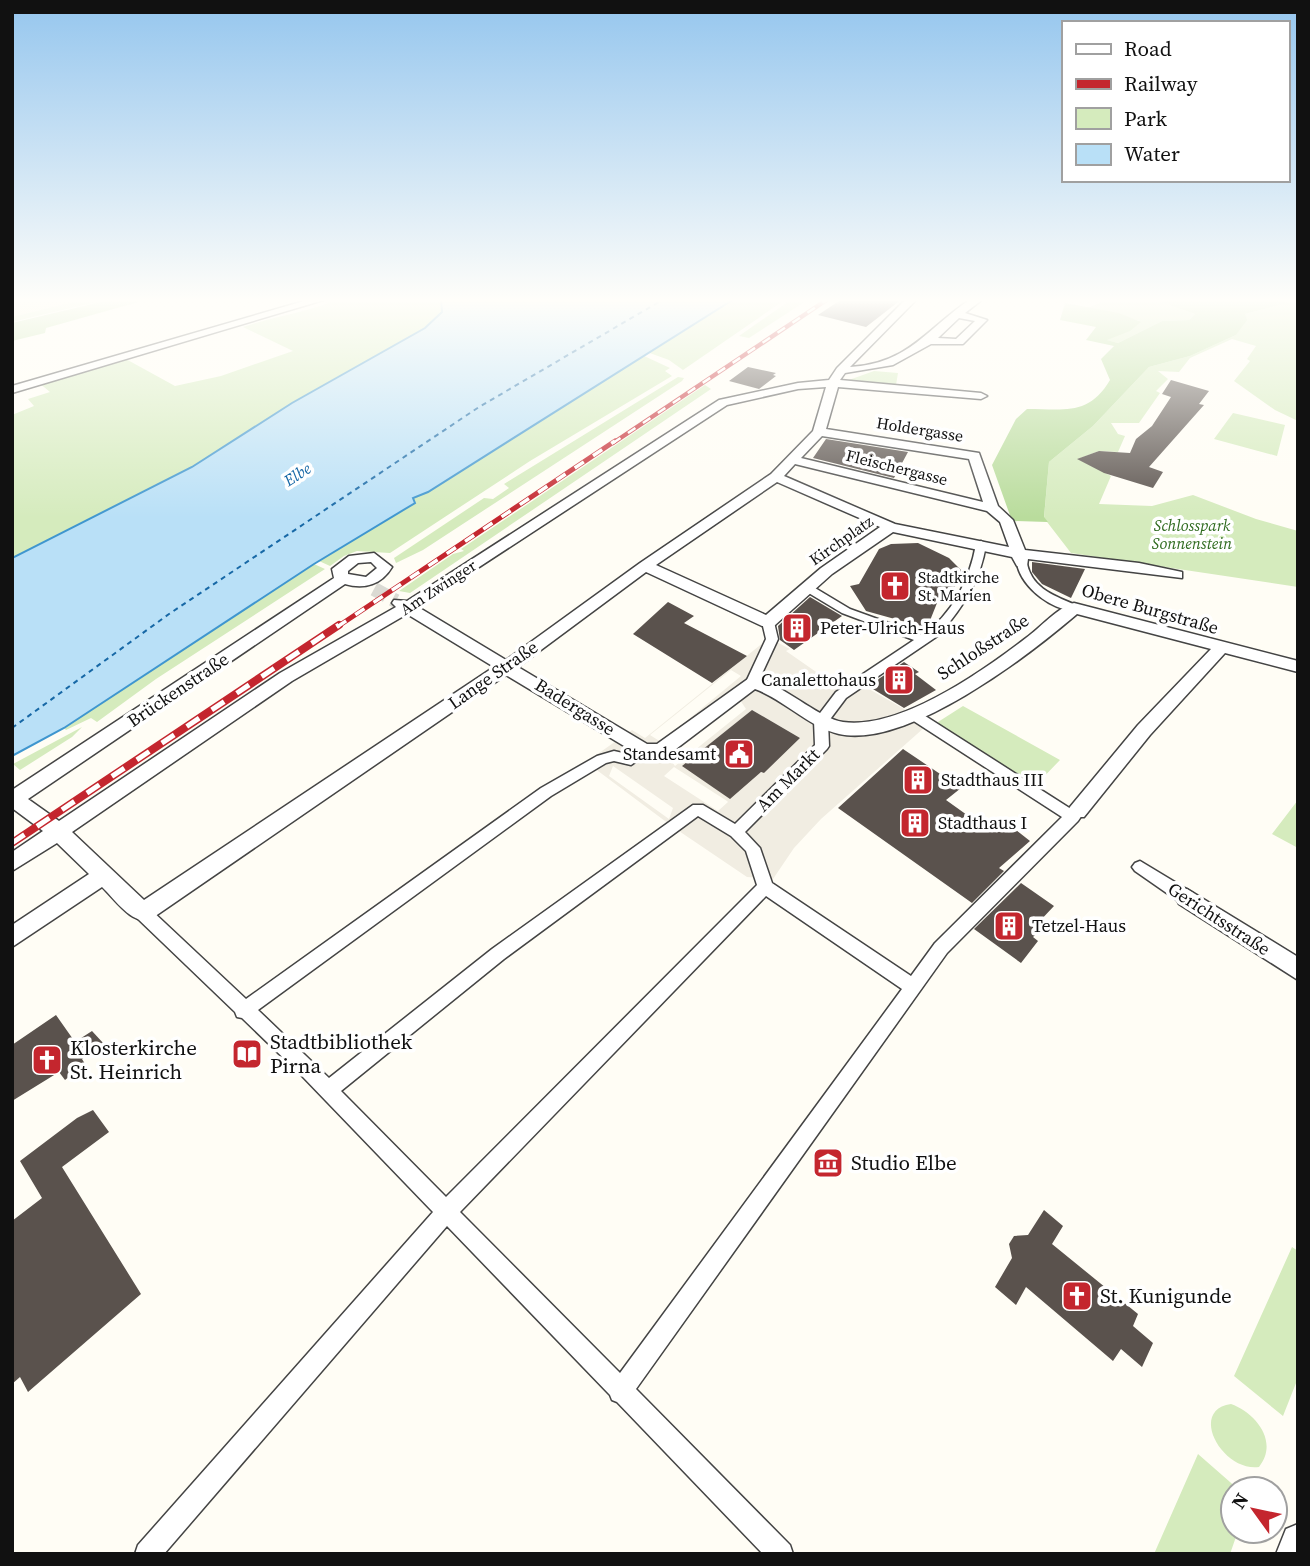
<svg xmlns="http://www.w3.org/2000/svg" width="1310" height="1566" font-family="'Source Serif 4',serif">
<style>
.farmland{fill:#f6f3d4}
.green{fill:#d5ebbd}
.forest{fill:#b9dc9c}
.plaza{fill:#f1ede2;fill-rule:evenodd}
.water{fill:#b9e0f7;stroke:#3f96cf;stroke-width:2}
.lines{fill:none;stroke-linecap:round;stroke-linejoin:round}
.ferry{stroke:#1768a6;stroke-width:2;stroke-dasharray:5 4.5;stroke-linecap:butt}
.building{fill:#5a524d}
.minor-tunnel{stroke:#dbdad3;stroke-width:14;stroke-dasharray:14 7;stroke-linecap:butt}
.pedestrian-casing{stroke:#444;stroke-width:3}
.minor-casing{stroke:#444;stroke-width:3}
.pedestrian{fill:#fff;fill-rule:evenodd}
.minor{fill:#fff;fill-rule:evenodd}
.rail-far2-casing{stroke:#c4262e;stroke-width:4.5}
.rail-far1-casing{stroke:#c4262e;stroke-width:5}
.rail-casing{stroke:#c4262e;stroke-width:8}
.rail-far2{stroke:#fff;stroke-width:2.5;stroke-dasharray:9;stroke-linecap:butt}
.rail-far1{stroke:#fff;stroke-width:3.5;stroke-dasharray:11;stroke-linecap:butt}
.rail{stroke:#fff;stroke-width:5;stroke-dasharray:15;stroke-linecap:butt}
.labels{text-anchor:middle;stroke-width:7;stroke-linejoin:round;paint-order:stroke}
.far-street-label{font-size:16px;fill:#111;stroke:#fff}
.far-water-label{font-size:16px;font-style:italic;fill:#1768a6;stroke:#fff}
.far-park-label{font-size:16px;font-style:italic;fill:#2f6b1f;stroke:#fff}
.far-poi-label{font-size:16px;fill:#111;stroke:#fff;text-anchor:start}
.street-label{font-size:18px;fill:#111;stroke:#fff}
.poi-label{font-size:18px;fill:#111;stroke:#fff;text-anchor:start}
.near-poi-label{font-size:21px;fill:#111;stroke:#fff;text-anchor:start}
</style>
<rect width="100%" height="100%" fill="#fffdf5"/>
<path class="farmland" d="M12,299H85L12,317Z"/>
<path class="green" d="M85,299H109L12,322V317Z
M330,299H441C447,312 434,320 425,328L292,403L192,467L12,558V415L34,406L28,399L50,392L38,382L124,358L175,386L221,376L293,351L243,327C270,318 300,313 329,303L325,300Z
M734,299H786L683,370L669,360L647,352Z
M792,299H809L749,338L739,336Z
M1108,299H1152L1195,314L1189,320L1162,321L1118,343L1106,340L1140,321L1088,308Z
M1287,299H1298V421L1275,410L1234,381L1250,361L1247,359L1256,346L1232,339L1190,358L1179,372L1158,371L1168,379L1156,391L1160,393L1139,423H1111L1118,434L1125,436L1118,452L1099,451L1078,459L1111,476L1099,504L1152,506L1193,495L1256,519L1298,531V587L1071,553L1044,518L1049,462L1093,426L1149,367L1190,356L1236,335L1245,314L1284,304Z
M642,355L670,368L665,371L672,376L530,461L390,553L357,551L344,556L330,566L319,561L415,503L413,498L428,492Z
M874,371L898,373L896,385L846,381Z
M678,377L684,378L682,381L423,550L396,563L394,558L484,498L493,499L509,488L504,484Z
M705,385L711,389L410,593L399,591L453,554L464,551L461,549Z
M1233,413L1285,425L1277,456L1214,439Z
M314,564L325,569L156,679L97,722L91,718L66,730L64,728Z
M963,706L1060,760L1034,787L939,728L938,722Z
M82,727L72,737L20,770L13,764Z
M1298,800V848L1272,834Z
M1292,1247L1298,1251V1378L1283,1416L1234,1376Z
M1231,1404C1256,1413 1279,1442 1259,1467C1222,1472 1188,1410 1231,1404Z
M1198,1454L1238,1489H1233V1531H1238L1230,1554H1154Z"/>
<path class="forest" d="M113,299H149L46,328L45,333L12,341V323Z
M1152,299H1287L1284,304L1245,314L1247,320L1236,335L1190,356L1149,367L1093,426L1049,462L1044,517L1048,522L1012,521L992,465L1016,419L1027,409C1064,409 1089,416 1110,380L1101,359L1114,346L1086,340L1096,327L1060,320L1065,303L1119,313L1141,322L1130,331L1107,340L1118,343L1162,321L1189,320L1195,314Z"/>
<path class="plaza" d="M769,638L790,649L786,651L842,690L855,681L904,709L925,727L821,819L794,848L773,879L747,877L673,827L586,762L632,730L645,738ZM731,670L741,676L661,742L650,735ZM740,700L746,709L675,766L668,756ZM752,710L800,738L764,773L682,766ZM613,766L673,808L669,819L609,776ZM674,767L727,801L728,802L718,811L664,776Z"/>
<path class="water" d="M441,299H734L428,492L413,498L415,503L314,564L64,728L12,756V558L192,467L292,403L425,328L442,312Z"/>
<g class="lines">
<path class="ferry" d="M12,728L169,614L479,407L664,299"/>
</g>
<path class="building" d="M842,299H902L866,327L818,315Z
M748,367L776,373L773,375L776,376L759,389L729,381Z
M1171,380L1209,391L1199,404L1204,405L1149,467L1163,472L1153,488L1104,473L1077,459L1099,451L1130,453L1136,439L1152,426L1171,397L1162,394Z
M826,439L908,452L894,478L813,458Z
M918,543L949,558L963,572L953,590L941,593L927,628L866,611L850,586L859,584L879,549L891,544Z
M1032,562L1085,569L1071,598L1042,584L1032,572Z
M810,597L842,616L794,650L780,640L778,626Z
M668,602L694,616L684,623L747,656L712,683L633,634Z
M904,662L919,672L915,674L936,690L904,708L868,686Z
M752,710L800,738L764,773L761,772L730,799L682,766Z
M903,749L961,788L946,800L988,830L1001,818L1030,841L999,868L1004,871L972,903L838,808Z
M1021,883L1054,906L1037,924L1042,928L1033,937L1038,941L1021,963L974,929Z
M56,1015L75,1042L92,1031L104,1044L82,1059L85,1064L65,1080L59,1072L12,1101V1045Z
M93,1110L109,1132L62,1167L141,1294L28,1392L20,1377L12,1384V1221L42,1198L20,1161L77,1118Z
M1044,1210L1063,1226L1052,1244L1138,1314L1133,1326L1153,1343L1142,1367L1121,1349L1113,1361L1026,1287L1016,1305L995,1287L1012,1258L1009,1244L1014,1236L1028,1235Z"/>
<g class="lines">
<path class="minor-tunnel" d="M374,589L396,601"/>
<g class="pedestrian-casing">
<path id="pedestrian" d="M981,541L986,544C981,580 963,607 939,635L846,698L828,722L829,746L827,749L745,832L760,848L772,883L911,976L935,943L1062,817L909,718L907,715L909,712H919L1071,809L1077,806L1082,808L1084,812L1078,821L947,953L636,1389L790,1545L793,1554H763L617,1402L612,1400L610,1395L447,1226L164,1554H135L138,1545L433,1212L302,1076L242,1018L237,1017L235,1012L137,918L135,913L137,908L143,906L149,908L246,999L541,788L597,756L614,751L636,756L638,760L631,765L614,761L606,763L551,796L258,1010L329,1078L492,949L693,805H703L735,824L815,745L814,721L836,692L914,640L842,613L802,589V585H810L850,609L922,635C952,615 970,579 976,544ZM698,816L731,836L746,851L757,885L446,1197L341,1091L504,959ZM766,896L902,989L620,1373L460,1212Z
M1022,561L1027,564C1033,590 1056,596 1078,606V610C1054,613 1022,588 1017,564Z
M768,618L774,622L778,639L758,682L752,686L746,682L766,639L762,622Z
M1140,861L1193,893L1195,898L1193,903L1187,905L1181,903L1135,871L1132,867L1135,863Z"/>
</g>
<g class="minor-casing">
<path id="minor" d="M311,299H327L12,393V386Z
M906,299H917L850,367C909,364 928,327 971,299H983L965,313L987,320L963,344H931L893,365L845,373L840,380L981,393L987,396L981,399L838,387L826,429L979,453L998,506L1013,520L1025,550L1139,563L1182,572V578L1028,559L1027,566H1017L1012,557L893,532L832,574L774,626H762L646,572L518,667L647,744H657L752,676C784,685 818,718 843,722C900,730 983,671 1026,638C1040,628 1058,607 1074,603L1298,661V672L1225,653L1150,735L1084,817H1070L1067,812L1070,807L1138,725L1211,649L1077,614C1028,656 907,749 839,734C807,726 785,700 755,689L668,755L644,758L506,675L151,919C132,926 115,899 102,887L12,947V925L89,874L57,843L12,871V852L43,831L12,808V790L334,578L332,569L349,556L374,553L392,567C382,584 365,590 345,584L28,799L59,821L280,673L396,607L392,603L394,600L407,601L719,400L798,383L829,380L837,368ZM959,318L975,321L956,339L938,338ZM826,387L813,431L771,474L640,563L506,660L418,607L727,405L798,389ZM822,436L969,459L983,502L801,458ZM795,464L987,511L1000,522L1009,547L895,524L784,476ZM777,482L880,527L821,568L766,615L656,565ZM371,562L377,568L366,577L348,574V571L358,563ZM407,614L494,667L144,900L72,832L292,681Z
M1187,889L1298,957V980L1179,904L1176,898L1179,892Z
M1298,1524V1554H1276L1286,1529Z"/>
</g>
<use href="#pedestrian" class="pedestrian"/>
<use href="#minor" class="minor"/>
<g class="rail-far2-casing">
<path id="rail-far2" d="M613,443L828,299"/>
</g>
<g class="rail-far1-casing">
<path id="rail-far1" d="M337,627L615,441"/>
</g>
<g class="rail-casing">
<path id="rail" d="M12,843L339,625"/>
</g>
<use href="#rail-far2" class="rail-far2"/>
<use href="#rail-far1" class="rail-far1"/>
<use href="#rail" class="rail"/>
</g>
<linearGradient id="sky" x2="0" y2="1"><stop stop-color="#95c6ee"/><stop offset="0.58" stop-color="#fffefa"/><stop offset="1" stop-color="#fffefa" stop-opacity="0"/></linearGradient>
<rect width="1310" height="518" fill="url(#sky)"/>
<defs>
<g id="church-square" transform="scale(1.575)"><rect x="-9" y="-9" width="18" height="18" rx="4" fill="#c4262e" stroke="#fff"/><path d="M-1.2-6h2.4v3.5h3.3v2.4h-3.3V6h-2.4V-.1h-3.3v-2.4h3.3Z" fill="#fff"/></g>
<g id="building-square" transform="scale(1.575)"><rect x="-9" y="-9" width="18" height="18" rx="4" fill="#c4262e" stroke="#fff"/><path d="M-4-6H4V6H1V3H-1V6H-4ZM-2.5-4.3h1.7v1.8h-1.7ZM.8-4.3h1.7v1.8H.8ZM-2.5-1h1.7V.8h-1.7ZM.8-1h1.7V.8H.8Z" fill="#fff"/></g>
<g id="civic-square" transform="scale(1.575)"><rect x="-9" y="-9" width="18" height="18" rx="4" fill="#c4262e" stroke="#fff"/><path d="M-.6-6.5H3V-4.5H.6V-3L4-1V1h2V6H-6V1h2V-1L-.6-3ZM-1.2 2.5V6h2.4V2.5Z" fill="#fff"/></g>
<g id="library-square" transform="scale(1.575)"><rect x="-9" y="-9" width="18" height="18" rx="4" fill="#c4262e" stroke="#fff"/><path d="M-6-4Q-3-5.5-.7-3.5V5Q-3 3-6 4ZM6-4Q3-5.5 .7-3.5V5Q3 3 6 4Z" fill="#fff"/></g>
<g id="museum-square" transform="scale(1.575)"><rect x="-9" y="-9" width="18" height="18" rx="4" fill="#c4262e" stroke="#fff"/><path d="M0-6L6-3V-2H-6V-3ZM-5-1h2V3h-2ZM-1-1h2V3h-2ZM3-1h2V3H3ZM-6 4H6V6H-6Z" fill="#fff"/></g>
</defs>
<g fill-rule="evenodd">
<use href="#church-square" x="895" y="586"/>
<use href="#building-square" x="797" y="628"/>
<use href="#building-square" x="899" y="680"/>
<use href="#civic-square" x="739" y="754"/>
<use href="#building-square" x="918" y="780"/>
<use href="#building-square" x="915" y="823"/>
<use href="#building-square" x="1009" y="926"/>
<use href="#library-square" x="247" y="1054"/>
<use href="#church-square" x="47" y="1060"/>
<use href="#museum-square" x="828" y="1163"/>
<use href="#church-square" x="1077" y="1296"/>
</g>
<g class="labels">
<g class="far-street-label">
<text transform="translate(920 429) rotate(9)" y="6">Holdergasse</text>
<text transform="translate(897 467) rotate(14)" y="6">Fleischergasse</text>
<text transform="translate(841 540) rotate(-35)" y="6">Kirchplatz</text>
<text transform="translate(438 587) rotate(-33)" y="6">Am Zwinger</text>
</g>
<g class="far-water-label">
<text transform="translate(297 474) rotate(-33)" y="6">Elbe</text>
</g>
<g class="far-park-label">
<text x="1192" y="531">Schlosspark<tspan x="1192" dy="18">Sonnenstein</tspan></text>
</g>
<g class="far-poi-label">
<text x="918" y="583">Stadtkirche<tspan x="918" dy="18">St. Marien</tspan></text>
</g>
<g class="street-label">
<text transform="translate(1150 609) rotate(16)" y="6">Obere Burgstraße</text>
<text transform="translate(983 647) rotate(-33)" y="6">Schloßstraße</text>
<text transform="translate(493 675) rotate(-35)" y="6">Lange Straße</text>
<text transform="translate(178 690) rotate(-34)" y="6">Brückenstraße</text>
<text transform="translate(575 707) rotate(32)" y="6">Badergasse</text>
<text transform="translate(788 780) rotate(-45)" y="6">Am Markt</text>
<text transform="translate(1219 919) rotate(33)" y="6">Gerichtsstraße</text>
</g>
<g class="poi-label">
<text x="820" y="634">Peter-Ulrich-Haus</text>
<text x="876" y="686" text-anchor="end">Canalettohaus</text>
<text x="716" y="760" text-anchor="end">Standesamt</text>
<text x="941" y="786">Stadthaus III</text>
<text x="938" y="829">Stadthaus I</text>
<text x="1032" y="932">Tetzel-Haus</text>
</g>
<g class="near-poi-label">
<text x="270" y="1049">Stadtbibliothek<tspan x="270" dy="24">Pirna</tspan></text>
<text x="70" y="1055">Klosterkirche<tspan x="70" dy="24">St. Heinrich</tspan></text>
<text x="851" y="1170">Studio Elbe</text>
<text x="1100" y="1303">St. Kunigunde</text>
</g>
</g>
<rect width="1310" height="1566" fill="none" stroke="#111111" stroke-width="28"/>
<rect x="1062" y="21" width="228" height="161" fill="#ffffff" stroke="#a0a0a0" stroke-width="2"/>
<rect x="1076" y="44" width="35" height="10" fill="#ffffff" stroke="#a0a0a0" stroke-width="2"/>
<text x="1124" y="56" font-size="21" fill="#111111">Road</text>
<rect x="1076" y="79" width="35" height="10" fill="#c4262e" stroke="#a0a0a0" stroke-width="2"/>
<text x="1124" y="91" font-size="21" fill="#111111">Railway</text>
<rect x="1076" y="108" width="35" height="21" fill="#d5ebbd" stroke="#a0a0a0" stroke-width="2"/>
<text x="1124" y="126" font-size="21" fill="#111111">Park</text>
<rect x="1076" y="144" width="35" height="21" fill="#b9e0f7" stroke="#a0a0a0" stroke-width="2"/>
<text x="1124" y="161" font-size="21" fill="#111111">Water</text>
<g transform="translate(1254 1510) rotate(303)"><circle r="33" fill="#ffffff" stroke="#a0a0a0" stroke-width="2"/>
<path d="M0-5L12 26L0 18L-12 26Z" fill="#c4262e"/>
<text y="-10" font-size="19" font-weight="bold" text-anchor="middle" fill="#111111">N</text>
</g>
</svg>
